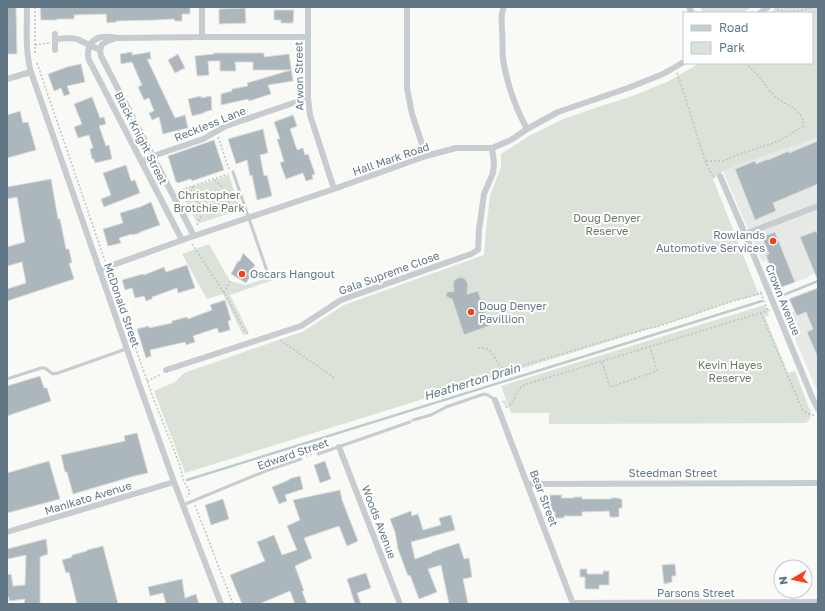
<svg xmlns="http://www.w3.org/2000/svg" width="825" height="611" font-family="'Golos Text',sans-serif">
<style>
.built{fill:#e7e9e7}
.green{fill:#dbe2d7}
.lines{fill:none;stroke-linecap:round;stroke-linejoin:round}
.stream{stroke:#bdcccf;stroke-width:2.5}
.building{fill:#acb7bd;stroke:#dbdbd8}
.path{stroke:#c0c3c5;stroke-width:1.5;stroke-dasharray:2 2;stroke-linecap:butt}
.service{stroke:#c6cccf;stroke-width:3}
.minor{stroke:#c6cccf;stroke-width:6}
.poi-dot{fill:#f64119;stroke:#fff;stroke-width:1.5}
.labels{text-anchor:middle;stroke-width:4;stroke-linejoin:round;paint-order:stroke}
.street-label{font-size:11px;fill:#617785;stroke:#fff}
.park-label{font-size:11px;fill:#677b60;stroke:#fff}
.poi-label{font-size:11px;fill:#617785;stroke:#fff;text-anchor:start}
.water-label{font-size:12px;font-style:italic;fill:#5c777e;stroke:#fff}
</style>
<rect width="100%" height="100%" fill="#f9f9f6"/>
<path class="built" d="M818,137V271L806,278L779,288L770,265H768L766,260L762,262L723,171Z
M818,288V393L785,315L794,311L789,299Z"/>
<path class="green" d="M700,7H751L744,13H703Z
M776,7H818V137L723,171L713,179L759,295L730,302L688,317L185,473L154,391L175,382L184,373L304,331L344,305L484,255L486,230L490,196L501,167V154L529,136L561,120L595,108L630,97L667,82L700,63H812V13H770Z
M229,175L240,210L200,223L196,221L180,191Z
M209,244L230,281L246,285L275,275L276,279L230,295L249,333L243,335L223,294L207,299L182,254Z
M765,305L769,315L765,317L788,373L795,371L811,413L810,419L806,423L549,424V413H511L501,386Z"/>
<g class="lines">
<path class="stream" d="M781,296L818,281
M187,480L762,301"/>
</g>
<path class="building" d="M7,7H16L17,54H7Z
M40,7H190V14H182V21H175L174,19L155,20L116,21V22L107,23L106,14L74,15V19H57V20H41Z
M245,8L246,23L219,24V9Z
M274,10H294L293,23H281V20H274Z
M132,52V55L150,52L151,59H147L175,118L185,115L188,128L163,134L159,117L152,120L149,113L154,111L149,98L144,100L138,87L142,85L132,62L121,64L120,54Z
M214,53H264V57L289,54L293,81L268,85L271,94L249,101L248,99L221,105V94L232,91V89L248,86L247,83L291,70H253V62H235L236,71H220V61H208L209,75L197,76L195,56L214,54Z
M178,54L185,68L175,73L168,60Z
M81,64L85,82L67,86L70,94L64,96L61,88L54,91L48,74L67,67Z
M201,96V98L211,96L212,110L204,112V113L192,116L188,99Z
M92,97L100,118L104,117L106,124L99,126L106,146L109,145L112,159L95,163L94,159H92L90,149L93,148L89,135L78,138L74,127L82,124L74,104Z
M20,111L23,123L28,122L36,150L7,158V115Z
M293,115L297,126L290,129L297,150L303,148L305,155L308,154L315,174L312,175L313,179L306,181L303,173L286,179L280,163L284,161L277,139H280L274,122Z
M263,129L268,153L260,155L264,176L267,175L272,196L257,200L252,175L250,176L247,160L236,164L228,139Z
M214,140L224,170L192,181L191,179H190L178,183L177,182H176L168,156Z
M818,141V184L773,203L776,211L755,220L735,169L755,161L756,164L768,159V160L789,151V153Z
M126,165L131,181L135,180L140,193L104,207L101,199L111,195L103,173Z
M51,179L58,219H60L66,249H69L72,263H69L74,279L7,301V289L26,283L22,262L7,266V247L25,242L17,197L7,199V187Z
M151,202L160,225L140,232V233L132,235V234L119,238L121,243L108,246L103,229L123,223L120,213L140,207Z
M816,231L818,235V281L800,237Z
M775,232L795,282L779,288L766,255L769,254L762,237Z
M243,253L255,265L253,268L261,273L257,279L251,275L246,283L231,274L238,261H240Z
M187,265L195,288L178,293L177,288L152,297V299L146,301L144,296L135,298L132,288L125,290L122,280L143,274L144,275L164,267L166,272Z
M461,277L465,279L468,284L467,294L478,291L489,326L464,335L452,299L447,297L446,295V293L448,292L454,291L453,285L454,280L456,279Z
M818,288V358L807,332L813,329L806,312L797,316L789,299Z
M225,300L231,320L228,321L230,330L219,333L217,328L193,336L195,342L186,345L185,342L150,350L151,356L146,358L137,329L149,326V328L172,323V321L187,317L188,319L212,310L210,305Z
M40,376L44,388H47L51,401L7,416V386Z
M137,433L148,473L134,476L73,494L67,472H65L61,455L125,441L124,436Z
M49,461L60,499L7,513V473Z
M325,461L331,479L320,483L314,465Z
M300,476L303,489L285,495L287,501L279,504L272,487L289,480V479Z
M340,490L342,500L358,541L347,546L339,526L304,538L312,558L295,566L304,591H302L307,604H295L290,591L259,604H242L230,575L265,561L257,542L274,535L282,555L297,550L287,526L300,520L293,500Z
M550,495H562L561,498H574V497H582V499H611V498H619V499H622V508H619V517H610L609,511L582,512V516H564V518H555V512H552V508H550Z
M223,499L229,519L211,525L205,505Z
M411,511L412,516L418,514L423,530L441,525L439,518L451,515L455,530L411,542L415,559L432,553V552L459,543L464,559L469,558L472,577L463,579L468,604H449L441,565L428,569L437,592L419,599L410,575L408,576L398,549L395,532L390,519Z
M46,539L48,554L40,557V604H24L25,599L9,601V597H7V575L11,574L13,586L25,585L26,555L8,559L7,549L15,547Z
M103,546L118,604H77L69,572L66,573L62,560L72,557V555L87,551V550Z
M675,564L676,576H672V582L664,584L662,565Z
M580,569H587V574H603V571H609V585H599V589H585V577H580Z
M366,573L371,588L357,593L361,604H355L347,579Z
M182,579L185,598L196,594L199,604H166L163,593L150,596L148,587Z"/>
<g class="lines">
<path class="path" d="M35,7V55
M774,7C785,16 802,10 814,7
M35,45L49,43
M37,63L105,261
M677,73L684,93L705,161L713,177
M218,137L229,169
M706,161H723L742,153L764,146L779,141L795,131L804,126L802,117L794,108L779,100L769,90L757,74L747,65
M193,186C192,189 191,192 193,195C194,199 207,212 211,213C217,215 229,204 231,198L230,196L214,179
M178,191L228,174
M197,225L205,206
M192,244L227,297L245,332L249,335
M109,272L151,392L179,463L184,482L190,492L187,497
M224,293L230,281
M761,293L768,311
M730,302L761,293L760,291
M761,313L802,409C805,413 810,415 815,415
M280,340L336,379
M478,348C479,348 484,348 485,348C498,352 494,371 511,369L645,329L656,327L730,302
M602,362L610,387L657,371L650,346
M147,381L158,376L161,374
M503,402L505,401L506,407C517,403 514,391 524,385L770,310
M306,456L313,454
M195,505L233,604"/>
<path class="service" d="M233,172L268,274
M7,379L41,368H45L53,374L58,373L126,349
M413,420L431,415L446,407L484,394L488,395L495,400
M318,454L410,422
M183,505L268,470L301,459"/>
<path class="minor" d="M27,7C27,29 25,51 31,72L139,384L174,482L221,604
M202,7V37
M308,7V98L310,115L334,189
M407,7V88L412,114L426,156
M504,7C500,14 502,23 502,31C503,40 502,50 503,59C507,84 515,107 527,129
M689,7L692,13
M760,13L768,7
M55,39L70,38L77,39L100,50
M114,39C104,42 98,44 101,56L194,236
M55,50V34
M7,79L31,72
M142,162L153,156L203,139L226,126L308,98
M720,176L745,234L812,397L818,409
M745,234L818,206
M182,240L89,60C86,50 90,40 101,37C106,36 112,37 118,38L202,37H308
M99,270L188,238L334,189L426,156L456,148H492L511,140L527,129L558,112L628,88L663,74L684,62
M166,370L301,326L341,300L471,254L478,250L479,230L484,194L493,173L494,163L492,148
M495,400L573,604
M339,447L400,604
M527,484L818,483
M7,532L174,482
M573,603L818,602"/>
</g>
<g class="poi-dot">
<circle cx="773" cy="241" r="4"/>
<circle cx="242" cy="274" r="4"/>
<circle cx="471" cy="312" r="4"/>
</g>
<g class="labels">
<g class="street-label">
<text transform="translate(299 76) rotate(-91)" y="4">Arwon Street</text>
<text transform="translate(210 124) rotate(-22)" y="4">Reckless Lane</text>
<text transform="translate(141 138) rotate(63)" y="4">Black Knight Street</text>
<text transform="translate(391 159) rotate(-19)" y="4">Hall Mark Road</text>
<text transform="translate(389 273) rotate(-20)" y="4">Gala Supreme Close</text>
<text transform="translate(783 300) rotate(68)" y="4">Crown Avenue</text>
<text transform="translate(122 305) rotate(71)" y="4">McDonald Street</text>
<text transform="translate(293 454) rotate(-19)" y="4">Edward Street</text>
<text x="673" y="477">Steedman Street</text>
<text transform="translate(88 498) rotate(-17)" y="4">Manikato Avenue</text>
<text transform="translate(544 498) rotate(69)" y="4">Bear Street</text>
<text transform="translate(379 522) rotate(69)" y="4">Woods Avenue</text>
<text x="696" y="597">Parsons Street</text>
</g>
<g class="park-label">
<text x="209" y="199">Christopher<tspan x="209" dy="13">Brotchie Park</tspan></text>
<text x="607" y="222">Doug Denyer<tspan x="607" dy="13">Reserve</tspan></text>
<text x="730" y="369">Kevin Hayes<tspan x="730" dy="13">Reserve</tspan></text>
</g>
<g class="poi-label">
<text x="765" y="239" text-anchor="end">Rowlands<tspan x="765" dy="13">Automotive Services</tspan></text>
<text x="250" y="278">Oscars Hangout</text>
<text x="479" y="310">Doug Denyer<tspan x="479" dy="13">Pavillion</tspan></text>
</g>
<g class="water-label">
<text transform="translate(472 382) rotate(-17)" y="4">Heatherton Drain</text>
</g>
</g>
<rect width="825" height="611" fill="none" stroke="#617785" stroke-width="16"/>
<rect x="683" y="12" width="130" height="52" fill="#ffffff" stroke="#c0c9ce"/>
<rect x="691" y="25" width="20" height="6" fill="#c6cccf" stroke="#c0c9ce"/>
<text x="719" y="32" font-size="12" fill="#617785">Road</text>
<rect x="691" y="42" width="20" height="12" fill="#dbe2d7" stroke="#c0c9ce"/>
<text x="719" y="52" font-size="12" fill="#617785">Park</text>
<g transform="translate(793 579) rotate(261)"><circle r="19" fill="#ffffff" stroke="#c0c9ce"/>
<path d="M0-3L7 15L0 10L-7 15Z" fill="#f64119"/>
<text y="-6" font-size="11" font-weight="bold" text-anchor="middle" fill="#617785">N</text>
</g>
</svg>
